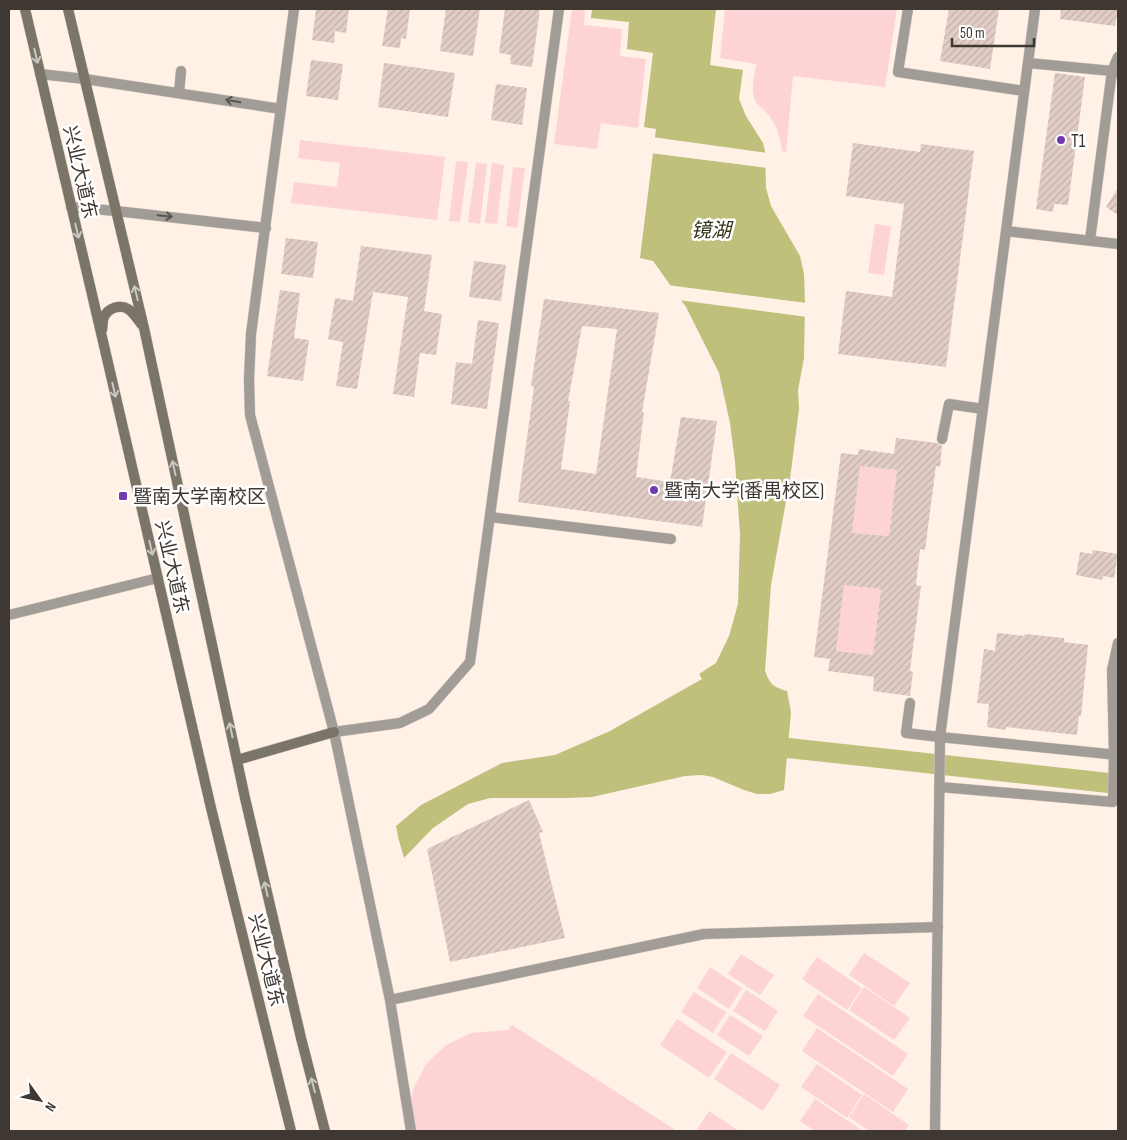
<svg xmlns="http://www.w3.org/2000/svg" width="1127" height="1140" font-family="'Sofia Sans Condensed','Noto Sans SC',sans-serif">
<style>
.green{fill:#fdd3d6}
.water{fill:#bec07b}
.pier{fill:#fff1e6}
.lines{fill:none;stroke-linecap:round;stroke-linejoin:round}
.river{stroke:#bec07b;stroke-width:20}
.building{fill:url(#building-hatch);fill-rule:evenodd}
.street-casing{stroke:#d9ccc2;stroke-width:11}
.secondary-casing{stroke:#d9ccc2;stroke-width:11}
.street{stroke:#a19d96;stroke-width:10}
.secondary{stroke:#7a7469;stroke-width:10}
.oneway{stroke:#cac7c3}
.oneway2{stroke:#5c5650}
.poi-dot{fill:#703bb1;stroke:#fff;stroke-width:2}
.labels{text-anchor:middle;stroke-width:5;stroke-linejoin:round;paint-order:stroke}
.poi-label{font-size:19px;fill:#3f3832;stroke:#fff;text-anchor:start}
.street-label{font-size:19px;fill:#3f3832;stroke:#fff}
.water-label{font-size:20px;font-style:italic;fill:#323214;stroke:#fff}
</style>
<defs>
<pattern id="building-hatch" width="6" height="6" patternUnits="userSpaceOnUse" patternTransform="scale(1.25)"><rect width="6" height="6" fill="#e2ccc6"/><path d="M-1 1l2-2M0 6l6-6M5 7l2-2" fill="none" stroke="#c3b0ab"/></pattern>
</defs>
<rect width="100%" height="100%" fill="#fff1e6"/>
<path class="green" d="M572,9H585L584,25L622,29L620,56L646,59L638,128L601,123L597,149L554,144Z
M725,9H897L885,87L793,76L786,152L782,151C780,135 777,124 765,111C762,107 757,105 755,100C750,89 755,75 756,64L720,58Z
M300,140L445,157L437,220L291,203L294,182L337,187L340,163L298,158Z
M456,161L468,162L460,222L449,221Z
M476,163L487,164L480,224L468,222Z
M492,163L504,165L497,224L485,223Z
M513,167L525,168L517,228L506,226Z
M875,224L891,226L884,275L868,273Z
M860,466L897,470L889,536L852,533Z
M844,585L881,589L873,655L836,651Z
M864,953L910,983L894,1006L849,975Z
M741,954L774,975L760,995L728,974Z
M817,957L862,988L847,1010L802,979Z
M710,967L742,988L729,1009L697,988Z
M864,987L910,1018L894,1040L849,1010Z
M746,990L778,1011L765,1031L733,1011Z
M694,992L726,1012L713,1033L681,1012Z
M818,994L908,1054L893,1076L803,1016Z
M730,1015L763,1036L749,1056L717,1035Z
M677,1019L727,1052L709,1078L660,1045Z
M512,1025L677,1131H410L408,1116L413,1089L426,1064L446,1045L471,1033L508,1030Z
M817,1028L908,1089L893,1112L802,1051Z
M731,1053L780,1085L763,1111L714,1079Z
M817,1064L862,1095L847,1118L801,1087Z
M864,1094L909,1125L905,1131H870L849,1117Z
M815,1099L860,1129L859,1131H815L800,1121Z
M709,1111L739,1131H696Z"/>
<path class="water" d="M592,9H716L710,65L743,70L739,99L746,116L763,143L765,151L766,188L771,206L800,256L804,274L805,302L804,358L798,390L799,409L790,479L771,585L765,671C770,684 773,687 787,691L791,712L784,790L770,794H757L744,790L713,777L702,775L685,776L592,797L567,798H490L468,804L433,828L404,858L398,837L396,826L421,805L502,763L555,755L610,731L702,679L699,674L716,663L729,636L738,604L740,534L735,462L730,423L719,373L686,307L653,261L640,258L656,129L644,127L653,53L627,49L629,22L591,18Z"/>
<path class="pier" d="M652,137L768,153V168L650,153Z
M667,285L807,303V317L678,300Z"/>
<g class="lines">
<path class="river" d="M788,748L1118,784"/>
</g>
<path class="building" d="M316,9H349L346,33L335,31L334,43L312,40Z
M388,9H410L406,39L401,38L400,48L382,46Z
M446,9H480L473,56L440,51Z
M505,9H540L532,67L510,64L511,55L499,53Z
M949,9H999L990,69L940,61Z
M1061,9H1118L1115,26L1060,19Z
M311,60L343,64L338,100L306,96Z
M384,63L455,73L448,117L378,107Z
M1055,73L1085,77L1068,205L1054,204L1053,212L1036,209Z
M496,84L527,88L522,125L491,120Z
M853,143L920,152L921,144L974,151L946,367L838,354L846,291L892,297L904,204L846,196Z
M1118,188V215L1106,207Z
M286,238L318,242L313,278L281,274Z
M361,246L432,255L424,311L442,314L436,355L420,353L414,397L393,394L408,297L373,292L357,389L336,386L343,342L328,339L335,298L353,301Z
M474,261L506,265L501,301L469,297Z
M280,290L300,293L294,338L309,340L303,381L267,376Z
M544,299L659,313L642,412H644L636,477L670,482L681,417L717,421L702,527L518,502L534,387L531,386ZM582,326L617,329L596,474L561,469L570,401H568Z
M478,320L499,323L487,409L451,404L456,362L472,364Z
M896,438L937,443L942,446L940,467L936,466L925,550L920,549L916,585L921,586L910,671L913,672L910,696L873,691L874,677L828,671L830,659L814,657L841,453L858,455L859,449L894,454ZM860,466L897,470L889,536L852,533ZM844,585L881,589L873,655L836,651Z
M1093,550L1118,554L1114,578L1103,576L1102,580L1076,575L1080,552L1092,554Z
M997,633L1024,636L1025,634L1064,638V642L1088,645L1081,716H1079L1077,735L1006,727L1005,730L987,727L989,704L977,703L984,649L995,651Z
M529,800L543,832L539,833L565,938L450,962L427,849Z"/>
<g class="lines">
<g class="street-casing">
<path id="street" d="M294,9L251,334L249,380L250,415L334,732L390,1000L704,934L938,927
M908,9L898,72L1024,91
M1028,63L1112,71L1118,73
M40,74L85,79L281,109
M179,93L181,71
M71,207L116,211L266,228
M1006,231L1118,244
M1090,240L1112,71L1118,57
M942,439L949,404L983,409
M490,517L671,539
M9,615L158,578
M910,703L906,733L940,737L1118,755
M334,732L400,723L429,709L470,662L559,9
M940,787L1113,802L1114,754L1112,670L1118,643
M390,1000L411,1131
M935,1131L940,737L1035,9"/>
</g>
<g class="secondary-casing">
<path id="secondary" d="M25,9L102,337L211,808L291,1131
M68,9L144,328L245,798L301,1038L325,1131
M102,330C103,326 102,321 104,317C108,308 120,304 128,309C134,313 138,320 142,325
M237,760L334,732"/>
</g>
<use href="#street" class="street"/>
<use href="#secondary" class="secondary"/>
</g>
<defs><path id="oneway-shaft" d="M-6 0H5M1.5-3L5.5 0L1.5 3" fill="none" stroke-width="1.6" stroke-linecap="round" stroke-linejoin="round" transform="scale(1.25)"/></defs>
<g class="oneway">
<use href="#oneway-shaft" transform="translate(36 56) rotate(77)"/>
<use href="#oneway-shaft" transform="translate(77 231) rotate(77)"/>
<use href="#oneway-shaft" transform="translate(136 293) rotate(-104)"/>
<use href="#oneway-shaft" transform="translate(114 390) rotate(77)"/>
<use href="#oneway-shaft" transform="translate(174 468) rotate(-102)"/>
<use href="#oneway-shaft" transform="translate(151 548) rotate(77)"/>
<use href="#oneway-shaft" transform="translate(231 730) rotate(-102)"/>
<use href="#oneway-shaft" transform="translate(266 889) rotate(-103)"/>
<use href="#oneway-shaft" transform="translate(313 1085) rotate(-105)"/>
</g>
<g class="oneway2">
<use href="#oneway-shaft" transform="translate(233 101) rotate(-171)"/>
<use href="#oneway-shaft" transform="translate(165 216) rotate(6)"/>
</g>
<g class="poi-dot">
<circle cx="1061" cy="140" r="5"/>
<circle cx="654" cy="490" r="5"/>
<rect x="118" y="491" width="10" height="10" rx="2.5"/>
</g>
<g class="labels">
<g class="poi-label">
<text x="1071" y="147">T1</text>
<text x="664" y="497">暨南大学(番禺校区)</text>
<text x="133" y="503">暨南大学南校区</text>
</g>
<g class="street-label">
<text transform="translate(81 172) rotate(77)" y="7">兴业大道东</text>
<text transform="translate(173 567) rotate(77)" y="7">兴业大道东</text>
<text transform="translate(267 960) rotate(76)" y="7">兴业大道东</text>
</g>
<g class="water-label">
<text x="711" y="237">镜湖</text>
</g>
</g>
<rect width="1127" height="1140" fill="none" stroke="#3f3832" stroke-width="20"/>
<g transform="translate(40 1100) rotate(123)" stroke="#ffffff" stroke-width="4" paint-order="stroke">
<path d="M0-4L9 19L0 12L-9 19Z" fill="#3f3832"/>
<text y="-8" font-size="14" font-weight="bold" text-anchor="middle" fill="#3f3832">N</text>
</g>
<path d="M952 38v8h82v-8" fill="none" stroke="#3f3832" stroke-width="2.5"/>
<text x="960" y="38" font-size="15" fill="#3f3832" stroke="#ffffff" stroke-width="4" paint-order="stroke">50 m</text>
</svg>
